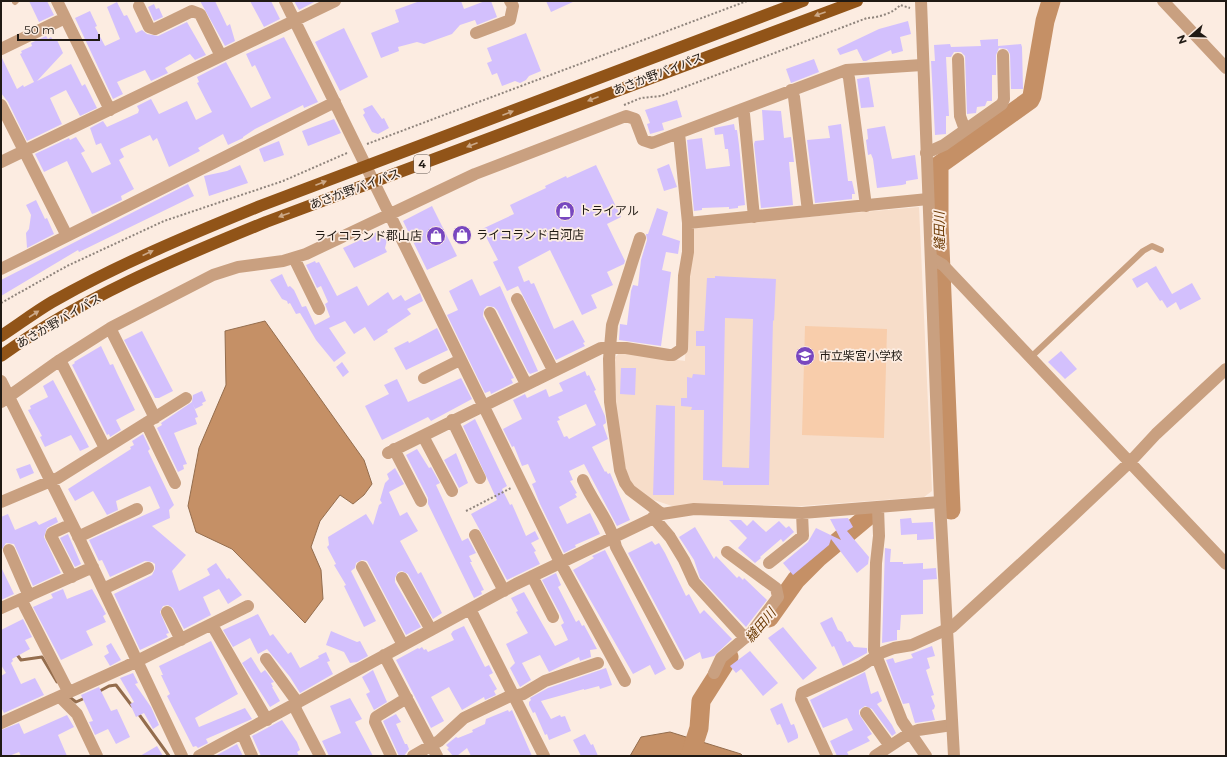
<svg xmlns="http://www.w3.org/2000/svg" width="1227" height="757" font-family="Montserrat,'Noto Sans JP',sans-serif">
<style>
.built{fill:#f7ddc9}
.green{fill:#f8cdab}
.water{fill:#c59066;stroke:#946d4d}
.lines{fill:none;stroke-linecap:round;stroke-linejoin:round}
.stream{stroke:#946d4d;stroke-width:3}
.river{stroke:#c59066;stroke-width:19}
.building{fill:#d3c0fd;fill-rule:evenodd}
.path{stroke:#8f847c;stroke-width:2;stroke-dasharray:2 2;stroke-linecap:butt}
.service{stroke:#c9a080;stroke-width:6}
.minor{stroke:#c9a080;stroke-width:12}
.tertiary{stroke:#c9a080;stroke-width:12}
.trunk{stroke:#915418;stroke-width:12}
.oneway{fill:#cca887}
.labels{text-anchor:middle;stroke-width:3.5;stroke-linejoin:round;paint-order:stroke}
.shield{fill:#fcece1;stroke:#625952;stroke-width:1}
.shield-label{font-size:11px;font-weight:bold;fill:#201a14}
.street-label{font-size:12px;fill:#201a14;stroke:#fcece1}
.poi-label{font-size:12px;fill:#201a14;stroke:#fcece1;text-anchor:start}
.water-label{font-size:13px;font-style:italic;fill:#6b3903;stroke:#fcece1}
</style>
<rect width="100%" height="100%" fill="#fcece1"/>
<path class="built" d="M919,207L932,491L924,497L801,506L694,503L675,507L651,499L635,488L627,476L614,401L613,360L620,352L685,361L688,275L692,231L696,227Z"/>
<path class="green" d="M805,326L887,329L884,438L802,435Z"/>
<path class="water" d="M265,321L364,460L372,484L364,495L353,504L340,495L320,521L311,547L321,570L323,599L305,623L232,549L196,532L188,506L199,448L226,385L225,331Z
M670,732L741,754L743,756H630L641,737Z"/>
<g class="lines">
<path class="stream" d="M15,652L21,660L42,657L57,682
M98,692L109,686L116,685L132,706
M68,696L76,702L85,698
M138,713L169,756"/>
<path class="river" d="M951,510L939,223V165L1030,100L1032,96L1045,21L1051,1
M769,618L796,580L818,558L867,517
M690,756L699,728L701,701L729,657"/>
</g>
<path class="building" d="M29,1H47L54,15L39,22Z
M200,1H215L227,26L230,24L235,41L225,46Z
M250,1H271L280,19L264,27Z
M294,1H316L299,10Z
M420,1H461L464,9L485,1H491L497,17L477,25L475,20L460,25L452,34L424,44L417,42L398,47L399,51L381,58L371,33L399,22L395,10Z
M546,1H575L551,12Z
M117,2L124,16L127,15L136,33L142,30L147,34L158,36L187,22L206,55L195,60L190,54L165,68L168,73L151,81L145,70L117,82L123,94L113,99L75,18L90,11L97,26L95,27L105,46L120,39L107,7Z
M154,4L156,9L159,8L163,17L154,21L148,7Z
M908,21L911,34L900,37L903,51L892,54L891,50L866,61H863L857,49L840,55L837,49L879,29Z
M344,28L368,77L340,91L315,42Z
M526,33L541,71L529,76L526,80L520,83L515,81L502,86L497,73L492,75L487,63L492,61L487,48Z
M46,36L48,39L51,37L53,40H57L63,53L37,81L71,64L82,86L85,84L97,108L80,116L66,90L50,98L62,124L27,141L8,102L1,93V56L17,89L23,85L24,87L34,82L20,54L22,53L21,51L32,46L31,43Z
M284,37L318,102L304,108L303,105L255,129L243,137V138L228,145L223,134L198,148L200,151L169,167L157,138L153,141L150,135L120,149L124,157L119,160L134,189L121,196L122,200L95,213L92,214L67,161L44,172L35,154L69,138L70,140L76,137L85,151L81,153L92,173L111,164L101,143L96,145L90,128L103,121L107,127L138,113L139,110L137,106L151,99L159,114L187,101L196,120L212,112L197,83L199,82L197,77L226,62L251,108L271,98L255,65L252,67L246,54Z
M998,39V46L1021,44L1022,47L1023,89H1011L1010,54L1007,49L999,48L996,55V75H992V101H987L985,106L977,107L976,113L967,114L965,56L961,52H954L951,57H946L949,116H946V134L935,135L931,61H935L934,45L950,44L951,47L981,46L980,40Z
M814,59L819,72L791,83L786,69Z
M869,77L874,107L861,108L857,79Z
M677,100L682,117L662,123L664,130L650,134L647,124L650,123L645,110Z
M372,105L382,119L384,118L389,128L378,134L372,132L363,115L365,113L363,109Z
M762,110L781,111L784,138L791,137L794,162H789L793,205L761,208L754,144L755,141L764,140Z
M334,119L341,133L308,146L302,131Z
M734,124L735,130H737L739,145L745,205L738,206V208L729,209V207L702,208V210L694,211L687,140L702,138L706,169L730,166L728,149H725L723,134L715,135L714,128Z
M841,124L848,181H852L855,194H852V199L815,203L807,140L830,138L828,126Z
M885,126L892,159L915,155L918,179L906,181V184L902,185L877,188L873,159L871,154L868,155L866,140L868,139L867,129Z
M279,141L284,155L264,162L259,149Z
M669,164L677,187L664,191L657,169Z
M240,165L248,183L209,196L204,176L227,171Z
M596,165L621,217L607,224L625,261L624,264L607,272L613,285L591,295L597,308L582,315L550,250L518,267L524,282L529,280L531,284L534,283L554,329L573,320L585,342L583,343L585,346L556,360L518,286L507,291L493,262L498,260L482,229L514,214L510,205L546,188L545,186L566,176L567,178Z
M188,184L194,196L79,252L78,250L1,296V280Z
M36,200L45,219L47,218L54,234L27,248L26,233L29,229L31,215L26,205Z
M432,206L457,256L427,270L403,221Z
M657,208L668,212L662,235L680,241L678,254L666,252L662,270L671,272L661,346L619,340L620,324L627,325L631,291L633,285L638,286L641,260L647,240L646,234H648Z
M381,230L387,240L385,248L387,252L354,268L343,248Z
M315,261L316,263L319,262L337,296L357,286L368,306L388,292L393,300L401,295L405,301L420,293L423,301L407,309L411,314L387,330L388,332L374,341L365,327L354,334L345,321L329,328L346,353L334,362L316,340L300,313L296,314L290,303L288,304L287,301L282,299L270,280L282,274L288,287L290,286L294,290L302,307L306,306L315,325L330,317L325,304L328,302L321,286L317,288L306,265Z
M1156,266L1172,294L1192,283L1201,299L1180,310L1176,302L1167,308L1162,300L1160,301L1147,282L1137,288L1132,279Z
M715,276L776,279L774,321L773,320L769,485H723V481L703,480L704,410H691L692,407L681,406V398H687V377L692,378L693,374L705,375V346H696V331H704L707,278H715ZM725,318L753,319L749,468L722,467Z
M472,279L480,296L500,286L538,371L530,374L528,372L497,310L494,307L487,306L484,309L483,316L514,378L511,379L513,383L491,394L490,391L485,393L447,315L458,310L449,291Z
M437,328L448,350L406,370L394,348L408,341L409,343Z
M142,331L173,391L159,398H155L124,340Z
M101,346L110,365L113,364L117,373L135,410L116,420L121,430L110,437L109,434L107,435L72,365L75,363L74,362Z
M1061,351L1077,369L1065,379L1048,362Z
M342,362L349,372L343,377L336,367Z
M621,368H636L635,395L620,394Z
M585,371L587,376L589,375L596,390L594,391L605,416L606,423L603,425L608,439L592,447L605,472L606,471L608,474L610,473L630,520L617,526L584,464L569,471L573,480L570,481L577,493L575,494L577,497L559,507L567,524L590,513L600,534L575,545L576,547L564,553L540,504L532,484L536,482L528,464L522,466L514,446L512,447L503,429L522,419L513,400L525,394L527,398L546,389L549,397L563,391L559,383ZM586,404L596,425L569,439L567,436L564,437L557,421L560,420L558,417Z
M461,378L472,399L431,421L428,417L382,440L365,406L389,394L384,385L397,379L408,402Z
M53,380L89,447L80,451L71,435L45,447L40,437L42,436L28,410L31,409L30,406L48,397L43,386Z
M202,391L206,401L202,403L203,405L195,409L192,402L193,395Z
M192,402L198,417L195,418L197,424L174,433L187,464L183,465L184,469L178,472L157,428L162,425L161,423Z
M656,405L675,406L674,495H653Z
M475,419L507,486L502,489L510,505L512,504L526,536L535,531L539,539L531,543L536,551L534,552L540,564L507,580L471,514L497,500L463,426Z
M143,434L150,449L148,451L174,505L169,510L170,518L152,526L186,555L172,571L179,591L210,575L207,569L216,563L227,579L229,578L242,595L228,604L219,589L203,597L211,615L184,629L173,608L168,605L163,606L160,612L169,633L166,634L168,637L140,650L114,594L152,575L155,569V564L152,562L145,561L110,577L102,560L99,561L89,540L160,508L152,490L150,486L116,501L118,510L107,515L93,491L75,501L68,489L131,449L130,447L134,445L132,441Z
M417,449L429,468L431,467L440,483L436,485L462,541L468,538L476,553L469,556L472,562H470L484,590L481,591L482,594L474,598L428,504V498L406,455Z
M456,453L468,483L459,488L444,460Z
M30,464L34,473L20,479L16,469Z
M395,468L404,484L389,492L400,516L407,512L418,531L400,541L418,574L421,572L442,613L433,619L408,574L402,571L398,572L395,578V582L421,627L406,635L367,561L362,560L356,563L355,568L351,571L376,621L364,627L344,586L346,585L334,565L336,564L327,547L329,545L328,537L366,514L373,525L379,505L382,503L380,500L385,483L389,479L387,474Z
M8,514L15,530L36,521L39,525L56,517L58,522L47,528L44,537L61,573L33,586L14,544L6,543L1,551V517Z
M848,518L853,527L847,531L869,557L868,564L857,573L831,539L829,545L793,575L783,563L808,542L816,528L841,540L830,519Z
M911,518L912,523L933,522L934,539L917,540V534L901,535L900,519Z
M729,520H741L747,526L753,520L766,532L779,521L786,528L789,526L794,532L783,542L781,539L760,557L761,558L755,563L738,548L747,538Z
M695,527L714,559L716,556L737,578L739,576L743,580L744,578L767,600L746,627L700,578L694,560L679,537Z
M68,534L81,564L75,567L60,538Z
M652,541L655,545L659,543L665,553L686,596L689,594L700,614L704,610L732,639L714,656L702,659L700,652L685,660L628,553Z
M885,548L891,549L890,562H903V564L923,563V569L936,568L937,579L923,580V614L901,615L900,630H897V640L882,643Z
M605,550L666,669L655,675L650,665L633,674L573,570L594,558L592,556Z
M1,567L14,594L1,600Z
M556,573L561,585L558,587L576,622L579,620L582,626L584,625L597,649L590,650L591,657L580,661L579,657L549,672L540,655L522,663L531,680L520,687L510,668L515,663L506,644L528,633L516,612L518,611L511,598L524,592L555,646L568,640L561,625L564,623L560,614L542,580Z
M63,589L67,599L92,589L106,614L103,616L106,622L86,631L93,645L61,660L33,607L53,598L51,594Z
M258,614L270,636L273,634L288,654L291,652L300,668L319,658L318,656L326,652L330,661L327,662L333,674L300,693L290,677L267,649L258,654L250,638L233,647L223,630Z
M832,617L838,630L842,632L847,642L850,641L854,647L867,648V653L843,666L834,646L832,647L820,623Z
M23,619L32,637L25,640L30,649L12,659L13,661L11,663L21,684L35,678L44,695L4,713L1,707V676L6,673L1,665V630Z
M464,626L485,667L489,665L493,673L489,675L497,689L494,691L496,695L485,700L484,697L462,710L449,687L431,697L444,721L431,728L396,660L418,648L419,649L422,647L424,650L426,649L428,652L454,640L451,634L453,631Z
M783,627L817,668L803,680L768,638Z
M331,631L357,642L360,641L368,656L357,662L350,663L344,652L326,645Z
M211,641L238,694L195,718L199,727L245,708L252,719L206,739L208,743L198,748L196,746L193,747L167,696L170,694L161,675H163L159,666Z
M111,643L121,660L110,666L104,656L109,653L106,646Z
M932,646L935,656L927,658L930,668L926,670L934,695L931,696L935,706L934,709L932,710L935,720L915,723L909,703L903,704L886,660L893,658L895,663L913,658L911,654Z
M750,651L778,683L763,696L741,669L736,673L730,666Z
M251,657L261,673L265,670L274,682L271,683L273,687H272L280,701L270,707L242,663Z
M606,668L612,685L600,689L599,686L584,690V689L541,701L551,719L560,715L561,717L565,716L571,731L549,740L547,734L545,735L535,712L533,713L529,705V702L531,700L530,698L548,688Z
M373,670L387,702L374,710L366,694L370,692L362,677Z
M865,672L871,694L878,691L882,701L877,704L892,725L896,733L892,736L872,709L865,706L859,710V714L872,734L867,737L870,741L847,752L849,756H837L830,741L853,730L847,718L823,728L810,700Z
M133,673L138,683L135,684L151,707L159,725L153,729L144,713L136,717L130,704L134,702L120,678Z
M99,687L111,711L117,709L130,737L116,744L108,729L95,735L89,722L93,721L81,695Z
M350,698L362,719L355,722L373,756H329L322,741L341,733L330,706Z
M782,703L791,725L794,724L798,735V738L788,743L780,724L777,725L770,709Z
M508,710L509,712L512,710L532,756H471L467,748L457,756H453L447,749L449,748L446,745L456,737L458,738L473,732L472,730L485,724L486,719Z
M396,714L401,722L396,724L405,744H407L409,749L404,756H399L383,721Z
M67,715L74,727L58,735L67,756H21L19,752L9,756H1V730L19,723L24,734Z
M282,720L297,742L300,750L297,752L299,756H261L252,736Z
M585,734L591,745L593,744L598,756H581L573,740Z
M237,744L243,756H215L228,749Z
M157,746L163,756H140Z"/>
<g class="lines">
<path class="path" d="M624,105L641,98L661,96L867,18C877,18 894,13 900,5L910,8
M367,144L747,1
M1,303L67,266L164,221L283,181L347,153
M466,511L511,488"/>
<path class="service" d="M15,2L16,1
M1030,358L1143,251L1152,246L1161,250"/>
<path class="minor" d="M57,1L110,110
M285,1L560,562L625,681
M1163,1L1226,68
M139,6L149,27L155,29L192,11L200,14L221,56
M476,33L510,20L513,6L510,1
M1,49L65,18
M958,59L960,116L965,130
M846,70L849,78L866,206
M791,90L794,97L808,211
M1,105L67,236
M742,109L744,114L754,217
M926,153L944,145L1002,104L1004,99L1003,55
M1,162L335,1
M688,223L928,199
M640,238L612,325L609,359L610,402L620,470L625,483L630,490L662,514
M294,258L319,309
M931,258L943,265L1226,564
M1,269L335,102
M517,299L553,370
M490,313L526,384
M110,328L155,418
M60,360L105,448
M424,378L460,360
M1,381L77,534L182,756
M1,402L60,360L112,327L213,275L238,267L283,261L306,254L475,174L626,116L635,119L643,140L652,143L846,70L922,65
M452,420L480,478
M146,423L175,483
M423,436L452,491
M394,449L421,501
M388,453L601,348H626L669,355H673L682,349L684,276L688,252V223L679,133
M583,480C593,503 611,522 616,547L678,664
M1,502L58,478L186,398
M878,507L879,536L876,563L874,650L902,721L926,756
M653,517L670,537L684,560L694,582L745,638
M475,535L504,591
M78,537L137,509
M9,550L29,596
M769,563L803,536L802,513
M362,567L403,645
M532,576L553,617
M72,577L51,536L52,533L72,524
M402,578L431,630
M103,589L148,568
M21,599L68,691
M1,608L93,567
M470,609L544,756
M167,612L181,640
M212,625L267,720
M384,655L437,756
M266,659L298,703
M714,673L721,658L752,632L778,597L776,588L727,552
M60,697L77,714L97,756
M294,706L320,756
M866,713L890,746
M1,723L127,666L248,606
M242,733L252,756
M199,756L516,584L662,514L694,509L802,513L940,502
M391,756L375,722L376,717L407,698
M413,756L439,741L464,718L508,697L523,694L545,681L598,663
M827,756L801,699L802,693L861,666L881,653L894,648L912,645L952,627L1061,527L1130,462L1156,434L1226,369
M875,756L910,733L918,730L952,725"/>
<path class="tertiary" d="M921,1L940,502L954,756"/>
<path class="trunk" d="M1,336C18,325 35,312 52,302C119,264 189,235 260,206L803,1
M1,356C81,298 175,259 266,222L857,1"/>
</g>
<defs><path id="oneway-solid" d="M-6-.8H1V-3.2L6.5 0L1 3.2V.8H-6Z"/></defs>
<g class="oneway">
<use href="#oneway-solid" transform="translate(820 14) rotate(160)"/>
<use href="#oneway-solid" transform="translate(593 99) rotate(159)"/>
<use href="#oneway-solid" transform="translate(508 113) rotate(-21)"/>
<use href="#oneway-solid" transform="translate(472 145) rotate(159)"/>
<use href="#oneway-solid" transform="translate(321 183) rotate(-21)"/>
<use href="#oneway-solid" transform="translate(284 215) rotate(160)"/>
<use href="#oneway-solid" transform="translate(148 253) rotate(-25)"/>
<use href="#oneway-solid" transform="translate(34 314) rotate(-33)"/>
</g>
<defs>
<g id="shop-disc" transform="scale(1)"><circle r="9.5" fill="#7847bf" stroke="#fcece1"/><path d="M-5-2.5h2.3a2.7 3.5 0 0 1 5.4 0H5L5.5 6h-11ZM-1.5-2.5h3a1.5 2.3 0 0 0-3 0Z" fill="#fff"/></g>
<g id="school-disc" transform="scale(1)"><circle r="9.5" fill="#7847bf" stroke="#fcece1"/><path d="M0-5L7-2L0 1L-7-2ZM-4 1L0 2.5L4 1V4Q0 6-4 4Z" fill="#fff"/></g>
</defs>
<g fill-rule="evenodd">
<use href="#shop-disc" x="565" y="211"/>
<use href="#shop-disc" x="462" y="235"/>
<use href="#shop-disc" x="436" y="236"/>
<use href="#school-disc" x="805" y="356"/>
</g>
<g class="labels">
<rect class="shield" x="414" y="155" width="16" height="18" rx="3"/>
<g class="shield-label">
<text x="422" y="168">4</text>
</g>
<g class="street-label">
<text transform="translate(658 74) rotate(-21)" y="4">あさか野バイパス</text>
<text transform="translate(355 189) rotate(-20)" y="4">あさか野バイパス</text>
<text transform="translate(59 321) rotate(-30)" y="4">あさか野バイパス</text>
</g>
<g class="poi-label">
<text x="579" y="215">トライアル</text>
<text x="476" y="239">ライコランド白河店</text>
<text x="422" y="240" text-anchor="end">ライコランド郡山店</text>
<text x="819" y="360">市立柴宮小学校</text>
</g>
<g class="water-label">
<text transform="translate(939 231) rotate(-91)" y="5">縫田川</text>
<text transform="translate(760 625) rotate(-50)" y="5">縫田川</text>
</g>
</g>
<rect width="1227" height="757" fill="none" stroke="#201a14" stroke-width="4"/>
<g transform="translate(1191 36) rotate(250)" stroke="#fcece1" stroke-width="3" paint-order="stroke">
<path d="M0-3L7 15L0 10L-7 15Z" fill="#201a14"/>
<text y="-6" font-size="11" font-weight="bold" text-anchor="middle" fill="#201a14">N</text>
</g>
<path d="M18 34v6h81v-6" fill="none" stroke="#201a14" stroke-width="2"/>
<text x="24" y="34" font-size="12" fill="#201a14" stroke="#fcece1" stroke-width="3" paint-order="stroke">50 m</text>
</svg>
